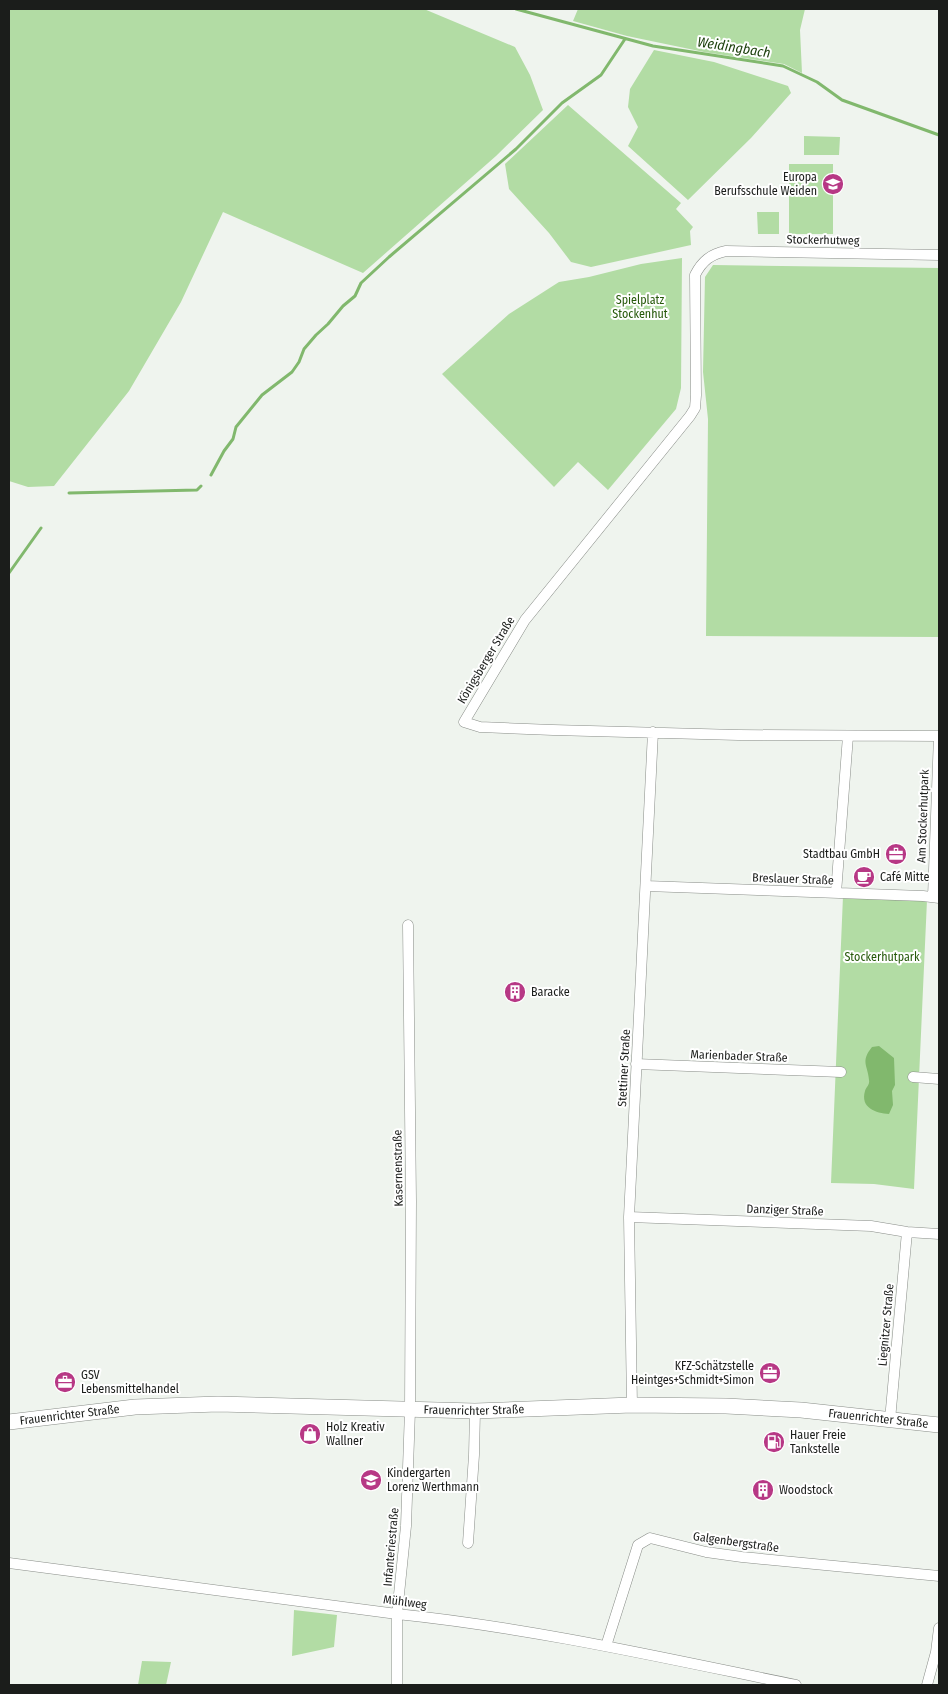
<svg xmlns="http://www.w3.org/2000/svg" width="948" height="1694" font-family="'Fira Sans Condensed',sans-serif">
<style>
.green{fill:#b2dca4}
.water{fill:#81b86d}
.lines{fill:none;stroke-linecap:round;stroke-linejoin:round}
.stream{stroke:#81b86d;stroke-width:3}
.minor-casing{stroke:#898d88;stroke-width:11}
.secondary-casing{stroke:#898d88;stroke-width:16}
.minor{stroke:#fff;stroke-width:10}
.secondary{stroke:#fff;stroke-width:15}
.labels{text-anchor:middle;stroke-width:4;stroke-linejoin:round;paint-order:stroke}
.poi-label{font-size:12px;fill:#1b1d1b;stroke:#fff;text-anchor:start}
.street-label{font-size:12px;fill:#1b1d1b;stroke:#fff}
.park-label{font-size:12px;fill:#26590a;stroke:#fff}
.water-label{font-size:14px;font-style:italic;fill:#1d410d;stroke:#fff}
</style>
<rect width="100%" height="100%" fill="#eff4ee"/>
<path class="green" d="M9,9H424L515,47L530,75L543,110L496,156L363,273L223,212L181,302L129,391L54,486L28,487L9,481Z
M578,9H805L800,30L802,73L784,64L704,52L627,36L573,21Z
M654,50L714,62L788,86L791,93L751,138L688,200L628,146L638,127L628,107L630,89Z
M568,105L681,203L676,209L693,227L690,231L691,245L591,267L571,262L549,233L509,189L505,164Z
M804,136L840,137L839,155H804Z
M789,164H833V234H789Z
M757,212H779V234H758Z
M682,258L681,388L676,409L608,490L578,462L554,487L442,374L509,314L559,282L589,277L641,264Z
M713,265L939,268V637L706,636L708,419L703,372L705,277Z
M843,896L927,900L914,1189L874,1184L831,1183Z
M294,1610L337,1615L334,1647L292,1656Z
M142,1661L171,1662L166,1685H138Z"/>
<path class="water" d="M879,1046L894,1058L895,1085L892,1091L893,1105L889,1114C876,1113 860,1108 865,1091C866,1087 870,1085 869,1080C868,1065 860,1062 872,1047Z"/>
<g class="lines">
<path class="stream" d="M516,9L653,46L783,66L817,82L842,100L939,135
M211,475L224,451L233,439L236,427L262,395L292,372L299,362L304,349L316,335L328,324L343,306L355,296L361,283L389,257L516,149L562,103L601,75L625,39
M69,493L197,490L201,486
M9,573L41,528"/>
<g class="minor-casing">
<path id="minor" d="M939,255L726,251C711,254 702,261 695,275L696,395L695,408L690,416L525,620L464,722L480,727L553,730L738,735L939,736
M646,886L923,896L939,898
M836,893L848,736
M933,897L939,736
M636,1064L841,1072
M913,1077L939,1079
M629,1217L871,1226L907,1232L939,1234
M632,1405L629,1217L653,732
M890,1420L907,1232
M468,1543L474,1455L475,1411
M9,1563L397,1614C532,1628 664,1658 796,1685
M606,1646L638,1545L650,1538L706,1552L742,1557L939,1576
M397,1685V1614L406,1526L410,1410L411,1201L408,925
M927,1685L936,1652L939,1628"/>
</g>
<g class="secondary-casing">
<g id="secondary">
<path id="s1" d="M9,1422L135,1407L218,1404L475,1411L632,1405L726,1406L801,1410L939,1425"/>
</g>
</g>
<use href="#minor" class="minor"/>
<use href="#secondary" class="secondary"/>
</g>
<defs>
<g id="school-disc" transform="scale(1.125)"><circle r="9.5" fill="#b73885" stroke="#fff"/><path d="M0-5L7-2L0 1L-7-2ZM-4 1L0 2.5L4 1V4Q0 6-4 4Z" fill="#fff"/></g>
<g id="office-disc" transform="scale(1.125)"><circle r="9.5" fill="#b73885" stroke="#fff"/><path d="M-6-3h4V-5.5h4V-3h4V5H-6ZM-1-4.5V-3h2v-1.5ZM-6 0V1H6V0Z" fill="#fff"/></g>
<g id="cafe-disc" transform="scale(1.125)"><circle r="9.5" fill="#b73885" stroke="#fff"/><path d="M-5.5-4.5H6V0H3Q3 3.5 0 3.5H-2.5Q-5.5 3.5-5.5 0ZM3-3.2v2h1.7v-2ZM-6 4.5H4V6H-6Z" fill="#fff"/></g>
<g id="building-disc" transform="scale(1.125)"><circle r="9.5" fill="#b73885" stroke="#fff"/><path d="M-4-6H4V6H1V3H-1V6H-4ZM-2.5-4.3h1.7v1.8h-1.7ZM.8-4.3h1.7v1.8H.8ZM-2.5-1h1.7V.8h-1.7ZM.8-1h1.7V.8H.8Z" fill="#fff"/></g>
<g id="shop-disc" transform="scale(1.125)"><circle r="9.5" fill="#b73885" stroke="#fff"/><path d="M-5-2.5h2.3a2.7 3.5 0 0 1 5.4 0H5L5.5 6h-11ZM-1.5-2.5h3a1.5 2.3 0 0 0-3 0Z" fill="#fff"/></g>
<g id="fuel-disc" transform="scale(1.125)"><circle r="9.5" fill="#b73885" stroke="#fff"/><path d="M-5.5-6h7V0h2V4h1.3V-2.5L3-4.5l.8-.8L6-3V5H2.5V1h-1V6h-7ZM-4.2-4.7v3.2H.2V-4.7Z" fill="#fff"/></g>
</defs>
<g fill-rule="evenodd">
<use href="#school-disc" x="833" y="184"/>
<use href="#office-disc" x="896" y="854"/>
<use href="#cafe-disc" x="864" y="877"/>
<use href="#building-disc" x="515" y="992"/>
<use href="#office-disc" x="770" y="1373"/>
<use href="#office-disc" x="65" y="1382"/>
<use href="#shop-disc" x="310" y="1434"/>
<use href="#fuel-disc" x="774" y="1442"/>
<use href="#school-disc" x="371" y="1480"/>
<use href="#building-disc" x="763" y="1490"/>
</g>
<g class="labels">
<g class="poi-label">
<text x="817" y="181" text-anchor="end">Europa<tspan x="817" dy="14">Berufsschule Weiden</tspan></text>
<text x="880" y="858" text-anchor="end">Stadtbau GmbH</text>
<text x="880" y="881">Café Mitte</text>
<text x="531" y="996">Baracke</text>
<text x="754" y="1370" text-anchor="end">KFZ-Schätzstelle<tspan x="754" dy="14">Heintges+Schmidt+Simon</tspan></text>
<text x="81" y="1379">GSV<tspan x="81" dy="14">Lebensmittelhandel</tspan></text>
<text x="326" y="1431">Holz Kreativ<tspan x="326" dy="14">Wallner</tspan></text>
<text x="790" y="1439">Hauer Freie<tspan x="790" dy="14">Tankstelle</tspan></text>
<text x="387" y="1477">Kindergarten<tspan x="387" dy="14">Lorenz Werthmann</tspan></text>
<text x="779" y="1494">Woodstock</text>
</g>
<g class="street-label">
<text transform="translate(823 240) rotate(1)" y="4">Stockerhutweg</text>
<text transform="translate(486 660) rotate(-59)" y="4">Königsberger Straße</text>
<text transform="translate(923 816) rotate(-88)" y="4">Am Stockerhutpark</text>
<text transform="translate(793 879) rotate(2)" y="4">Breslauer Straße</text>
<text transform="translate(739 1056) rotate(2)" y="4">Marienbader Straße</text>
<text transform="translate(624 1068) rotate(-87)" y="4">Stettiner Straße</text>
<text transform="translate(398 1168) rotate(-91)" y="4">Kasernenstraße</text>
<text transform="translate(785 1210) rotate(2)" y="4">Danziger Straße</text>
<text transform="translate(886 1325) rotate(-85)" y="4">Liegnitzer Straße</text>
<text dy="4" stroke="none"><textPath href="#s1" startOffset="466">Frauenrichter Straße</textPath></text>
<text dy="4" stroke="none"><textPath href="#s1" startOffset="61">Frauenrichter Straße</textPath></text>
<text dy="4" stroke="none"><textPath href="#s1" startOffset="871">Frauenrichter Straße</textPath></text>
<text transform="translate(736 1542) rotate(8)" y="4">Galgenbergstraße</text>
<text transform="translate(391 1547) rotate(-85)" y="4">Infanteriestraße</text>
<text transform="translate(405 1602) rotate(7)" y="4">Mühlweg</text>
</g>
<g class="park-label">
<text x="640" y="304">Spielplatz<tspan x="640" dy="14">Stockenhut</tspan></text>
<text x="882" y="961">Stockerhutpark</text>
</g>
<g class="water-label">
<text transform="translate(734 47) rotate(9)" y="5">Weidingbach</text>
</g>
</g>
<rect width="948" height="1694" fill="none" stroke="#1b1d1b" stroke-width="20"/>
</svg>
